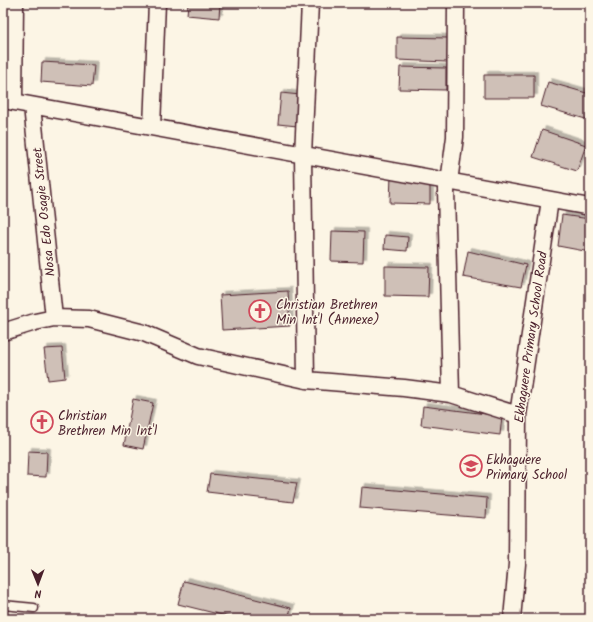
<svg xmlns="http://www.w3.org/2000/svg" width="593" height="622" font-family="Kalam,sans-serif">
<style>
.building{fill:#cfc0b7;stroke:#4a1f2b;filter:url(#shadow)}
.lines{fill:none;stroke-linecap:round;stroke-linejoin:round}
.service-casing{stroke:#4a1f2b;stroke-width:11}
.minor-casing{stroke:#4a1f2b;stroke-width:19}
.service{stroke:#fcf5e5;stroke-width:8}
.minor{stroke:#fcf5e5;stroke-width:16}
.labels{text-anchor:middle;stroke-width:3;stroke-linejoin:round;paint-order:stroke}
.street-label{font-size:13px;fill:#4a1f2b;stroke:#fcf5e5}
.poi-label{font-size:13px;fill:#4a1f2b;stroke:#fcf5e5;text-anchor:start}
</style>
<defs>
<filter id="shadow"><feDropShadow dx="3.5" dy="-3.5" stdDeviation="0" flood-color="#0004"/></filter>
</defs>
<rect width="100%" height="100%" fill="#fcf5e5"/>
<filter id="ink" filterUnits="userSpaceOnUse"><feTurbulence type="fractalNoise" baseFrequency=".025" numOctaves="2"/><feDisplacementMap in="SourceGraphic" scale="8" xChannelSelector="R" yChannelSelector="G"/><feConvolveMatrix kernelMatrix="1 2 1 2 8 2 1 2 1" color-interpolation-filters="sRGB"/></filter>
<g filter="url(#ink)">
<path class="building" d="M188,3H220L219,18L187,15Z
M397,37L448,38L447,62L397,60Z
M42,62L94,65L92,86L41,82Z
M400,67L446,68V90L399,89Z
M484,75H534V98H484Z
M548,82L590,94L589,120L541,106Z
M281,93L300,95L297,126L278,124Z
M542,130L586,145L577,171L533,157Z
M391,175L430,176V204L390,203Z
M562,215L590,219V252L558,246Z
M332,231L364,232L363,262L331,261Z
M385,235L408,237L407,251L384,249Z
M468,251L526,265L521,287L463,277Z
M385,266L429,267L428,297L385,296Z
M288,291L290,326L222,330L220,295Z
M62,348L65,378L48,380L44,349Z
M133,399L153,403L143,449L124,445Z
M423,406L502,416L500,435L421,425Z
M28,451L47,452L46,477L27,476Z
M210,474L297,483L293,502L207,492Z
M362,487L487,498L486,518L360,508Z
M184,581L291,608L288,619H238L178,604Z"/>
<g class="lines">
<g class="service-casing">
<path id="service" d="M3,605L34,608"/>
</g>
<g class="minor-casing">
<path id="minor" d="M3,100L590,207
M14,102L15,3
M32,106L54,318
M152,127L157,3
M3,332L35,322L54,318L89,319L144,333L198,356L306,380L404,388L451,394L518,415
M306,380L303,155L310,3
M451,394L446,189L449,182L455,137L456,3
M512,619L517,564L518,415L550,200"/>
</g>
<use href="#service" class="service"/>
<use href="#minor" class="minor"/>
</g>
</g>
<defs>
<g id="church-ring" transform="scale(1.15)"><circle r="9.5" fill="#fcf5e5" stroke="#d1495b" stroke-width="1.5"/><path d="M-1.2-6h2.4v3.5h3.3v2.4h-3.3V6h-2.4V-.1h-3.3v-2.4h3.3Z" fill="#d1495b"/></g>
<g id="school-ring" transform="scale(1.15)"><circle r="9.5" fill="#fcf5e5" stroke="#d1495b" stroke-width="1.5"/><path d="M0-5L7-2L0 1L-7-2ZM-4 1L0 2.5L4 1V4Q0 6-4 4Z" fill="#d1495b"/></g>
</defs>
<g fill-rule="evenodd">
<use href="#church-ring" x="260" y="311"/>
<use href="#church-ring" x="42" y="422"/>
<use href="#school-ring" x="471" y="466"/>
</g>
<g class="labels">
<g class="street-label">
<text transform="translate(43 212) rotate(-96)" y="5">Nosa Edo Osagie Street</text>
<text transform="translate(530 337) rotate(-82)" y="5">Ekhaguere Primary School Road</text>
</g>
<g class="poi-label">
<text x="276" y="309">Christian Brethren<tspan x="276" dy="15">Min Int'l (Annexe)</tspan></text>
<text x="58" y="420">Christian<tspan x="58" dy="15">Brethren Min Int'l</tspan></text>
<text x="486" y="464">Ekhaguere<tspan x="486" dy="15">Primary School</tspan></text>
</g>
</g>
<rect width="593" height="622" fill="none" stroke="#fcf5e5" stroke-width="16"/>
<rect x="8" y="8" width="577" height="606" fill="none" stroke="#4a1f2b" stroke-width="1.5" filter="url(#ink)"/>
<g transform="translate(38 584) rotate(179)" stroke="#fcf5e5" stroke-width="3" paint-order="stroke">
<path d="M0-3L7 15L0 10L-7 15Z" fill="#4a1f2b"/>
<text y="-6" font-size="11" font-weight="bold" text-anchor="middle" fill="#4a1f2b">N</text>
</g>
</svg>
